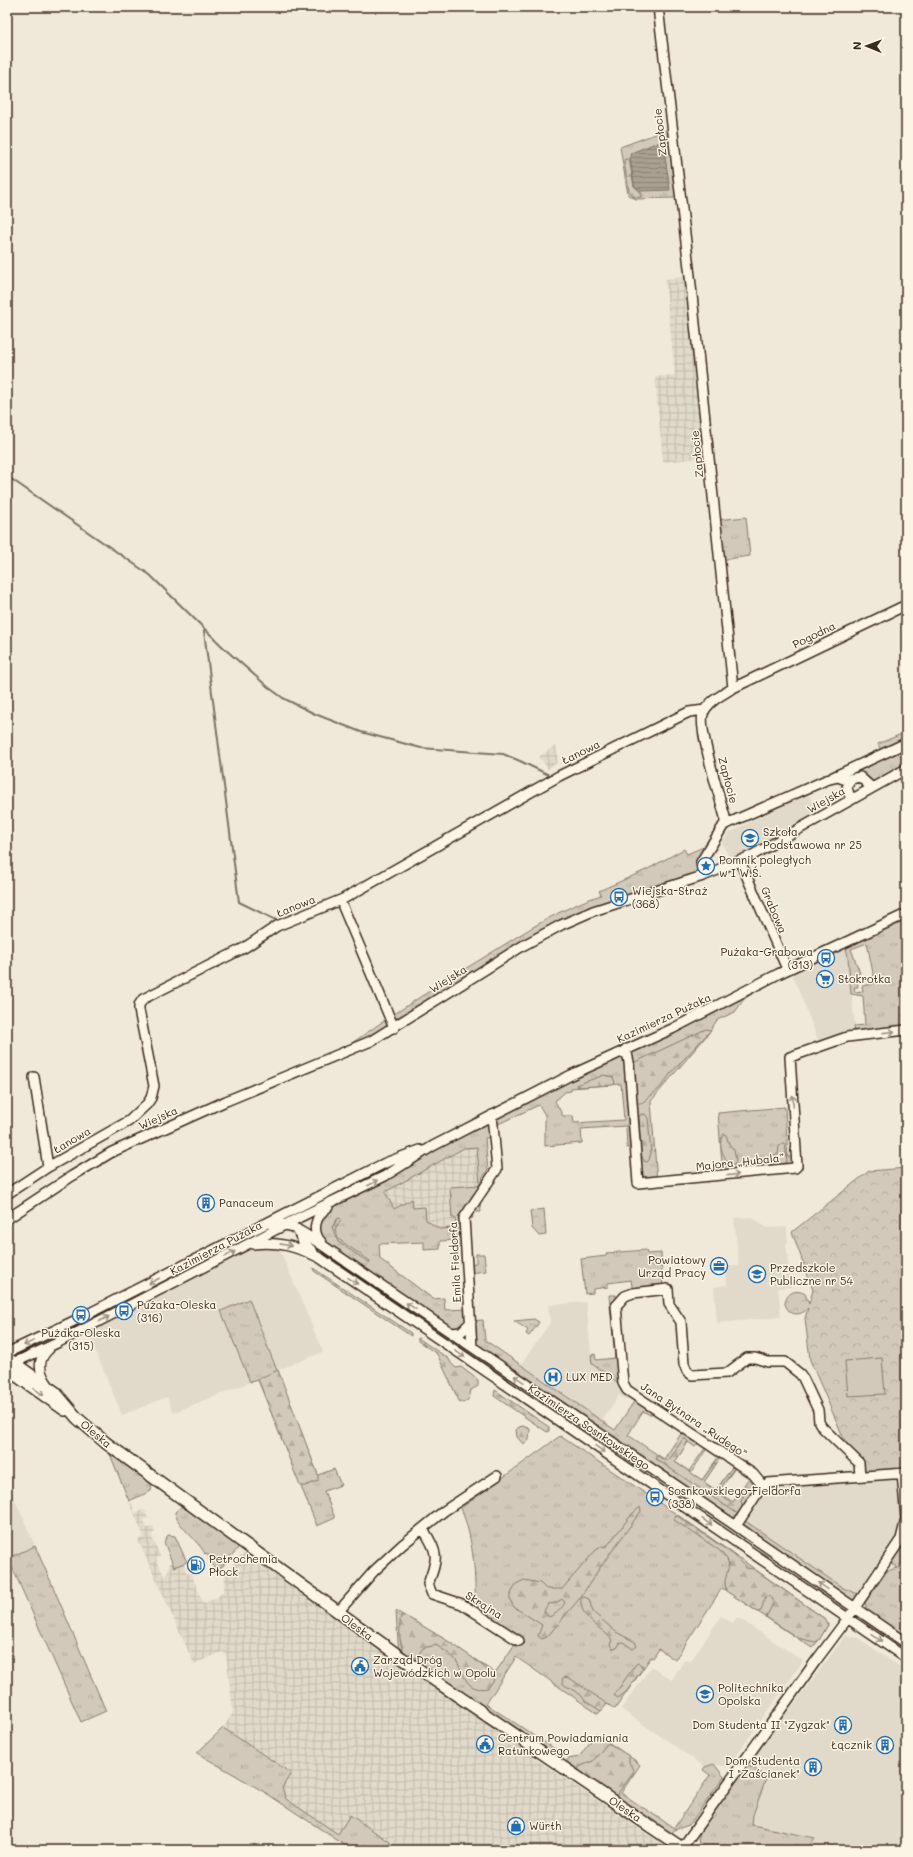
<svg xmlns="http://www.w3.org/2000/svg" width="913" height="1857" font-family="Mali,sans-serif">
<style>
.built{fill:#e1d9c9}
.industrial{fill:url(#industrial-grid)}
.grass{fill:url(#grass-tufts);stroke:#867a6c;fill-rule:evenodd}
.forest{fill:url(#forest-firs);stroke:#867a6c;fill-rule:evenodd}
.park{fill:url(#park-crowns);stroke:#867a6c}
.pitch{fill:#d2c9ba;stroke:#867a6c}
.water{fill:url(#water-rules);stroke:#7e7163}
.lines{fill:none;stroke-linecap:round;stroke-linejoin:round}
.stream{stroke:#7e7163;stroke-width:2}
.minor-casing{stroke:#3b2a1e;stroke-width:12}
.major-casing{stroke:#3b2a1e;stroke-width:14}
.minor{stroke:#fcf5e5;stroke-width:9}
.major{stroke:#fcf5e5;stroke-width:11}
.oneway{stroke:#9c9082}
.labels{text-anchor:middle;stroke-width:3;stroke-linejoin:round;paint-order:stroke}
.street-label{font-size:11px;fill:#3b2a1e;stroke:#fcf5e5}
.poi-label{font-size:11px;fill:#3b2a1e;stroke:#fcf5e5;text-anchor:start}
</style>
<defs>
<pattern id="industrial-grid" width="8" height="8" patternUnits="userSpaceOnUse"><rect width="8" height="8" fill="#e1d9c9"/><path d="M0 4h8M4 0v8" fill="none" stroke="#c2baac"/></pattern>
<pattern id="grass-tufts" width="24" height="20" patternUnits="userSpaceOnUse"><rect width="24" height="20" fill="#d2c9ba"/><path d="M3 7l-1-3M5 7V3M7 7l1-3M15 17l-1-3M17 17v-4M19 17l1-3" fill="none" stroke="#b5ad9f"/></pattern>
<pattern id="forest-firs" width="22" height="20" patternUnits="userSpaceOnUse"><rect width="22" height="20" fill="#d2c9ba"/><path d="M5 1l3.5 6h-7zM16 11l3.5 6h-7z" fill="#b5ad9f"/></pattern>
<pattern id="park-crowns" width="20" height="18" patternUnits="userSpaceOnUse"><rect width="20" height="18" fill="#d2c9ba"/><path d="M2 6a3 3 0 1 1 6 0M12 15a3 3 0 1 1 6 0" fill="none" stroke="#b5ad9f"/></pattern>
<pattern id="water-rules" width="6" height="5" patternUnits="userSpaceOnUse"><rect width="6" height="5" fill="#aaa091"/><path d="M0 2.5h6" fill="none" stroke="#8c8376"/></pattern>
</defs>
<rect width="100%" height="100%" fill="#f0e9d9"/>
<filter id="ink" filterUnits="userSpaceOnUse"><feTurbulence type="fractalNoise" baseFrequency=".025" numOctaves="2"/><feDisplacementMap in="SourceGraphic" scale="8" xChannelSelector="R" yChannelSelector="G"/><feConvolveMatrix kernelMatrix="1 2 1 2 8 2 1 2 1" color-interpolation-filters="sRGB"/></filter>
<g filter="url(#ink)">
<path class="built" d="M807,792L818,813L766,843L730,860L722,842L729,833Z
M845,943L848,957L856,1036L820,1045L790,968Z
M752,1217L767,1228L787,1227L788,1243L786,1244L791,1287L778,1288L781,1317L717,1323L714,1287L727,1285L726,1266H739L734,1218Z
M277,1243L323,1352L278,1370L249,1299L221,1311L250,1382L173,1413L167,1397L122,1415L86,1328L248,1245Z
M586,1302L592,1364L631,1393L626,1400L619,1395L602,1421L521,1364L550,1323L548,1305Z
M902,1473L905,1529L858,1594L843,1588L741,1518L763,1486Z
M7,1481L35,1546L8,1558L7,1557Z
M721,1616L733,1623L737,1617L803,1661L728,1767L714,1764L705,1767L621,1709L651,1667L672,1680L685,1659L690,1662Z
M846,1635L858,1638L906,1671V1850H806L752,1825L753,1815L767,1776L753,1758Z"/>
<path class="industrial" d="M690,276L709,457L663,462L655,377L675,375L665,279Z
M556,745L558,762L548,769L539,757Z
M477,1147L481,1185L450,1187L453,1218L455,1217L456,1228L439,1229L426,1220L394,1209L385,1192L464,1148Z
M130,1500L135,1513L142,1510L147,1512L145,1513L148,1518L143,1520L147,1528L153,1526L155,1532L151,1535L160,1556L156,1558L165,1578L171,1561L174,1567L184,1563L186,1572L189,1574L191,1573L203,1603L219,1596L224,1589L225,1574L239,1557L244,1554L255,1553L485,1716L536,1759L671,1850H390V1842L351,1815L338,1834L286,1799L282,1788L291,1773L223,1728L233,1712L226,1654L222,1652L194,1664L138,1540L144,1537L129,1501Z"/>
<path class="grass" d="M672,128L680,196L674,198L636,199L628,195L620,147Z
M746,517L750,556L720,560L716,520Z
M906,732V769L877,785L866,775L858,771L860,767L882,753L878,744Z
M706,846L709,848L704,856L703,876L582,915L379,1037L346,1047C393,1014 441,983 491,953C526,931 561,908 601,895L599,891L646,870L684,849L687,854Z
M906,914V1030L856,1036L854,1026L865,1025L863,996L851,994L848,957L845,943ZM867,943L875,983L862,986L863,991L855,992L854,987H858L857,981H859L857,974L860,973L851,949Z
M754,986L756,991L744,999L735,1012L717,1020L708,1034L651,1101L657,1182L638,1183L635,1147L627,1148L626,1126L581,1129L582,1143L545,1146V1115L539,1105L494,1126V1137L485,1138L488,1170L482,1178L487,1183L479,1195L481,1212H472L473,1218L464,1219L466,1247L455,1248L454,1240L440,1241V1249L424,1250V1242L379,1244L380,1259L433,1299L444,1298L445,1310L470,1309L471,1321L483,1320L485,1340L615,1430L637,1397L654,1408L650,1415L643,1411L628,1435L664,1459L685,1428L701,1439L695,1447L688,1442L675,1462L689,1471L708,1444L709,1445L691,1473L702,1480L721,1453L723,1454L704,1482L716,1490L736,1462L738,1464L718,1492L733,1502L752,1473L761,1482L741,1518L843,1588L858,1594L855,1608L329,1250L316,1227L322,1212L404,1165ZM621,1084L624,1120L574,1123L573,1116H563L555,1101L565,1092L571,1091V1088ZM477,1147L480,1185L450,1187L452,1218H455L456,1228L439,1229L426,1220L425,1207L413,1208L412,1199L394,1209L385,1192L464,1148Z
M785,1107L788,1157H796L797,1166L723,1176L718,1113Z
M259,1231L261,1235L31,1352L29,1347Z
M320,1248L638,1463L634,1468L318,1252Z
M646,1250L647,1254L661,1253L663,1290L633,1293L631,1280L608,1283V1287L593,1289V1293L585,1294L581,1259L606,1256L607,1253Z
M476,1254H484L486,1271L468,1273L467,1264L476,1263Z
M609,1295H616L624,1387L592,1364L591,1355L595,1354L596,1360L615,1358Z
M249,1299L318,1475L334,1469L341,1485L324,1491L335,1518L317,1526L258,1380L250,1382L221,1311Z
M534,1319L539,1322L538,1324L529,1336L526,1334L528,1330L514,1321Z
M560,1436L694,1526L825,1619L828,1625L819,1640L812,1648L722,1588L675,1660L659,1649L653,1658L651,1657L615,1709L607,1704L598,1714L516,1657L486,1704L561,1753V1756L557,1759L399,1656L396,1611L446,1640L495,1673L517,1641L475,1613C476,1576 474,1541 461,1508Z
M105,1442C116,1450 156,1475 151,1491L129,1501Z
M181,1507H194L237,1539L238,1548L221,1568C211,1570 211,1562 207,1553L205,1554C199,1541 175,1524 175,1512Z
M906,1533V1565L902,1562L898,1568L906,1574V1637L867,1611L865,1603L887,1571L897,1568L887,1561Z
M168,1535L175,1536L187,1562L174,1567L164,1542Z
M35,1546C60,1601 82,1656 106,1711L81,1722L8,1558Z
M223,1728L291,1773L282,1788L286,1799L338,1834L350,1815L390,1842V1850H352L266,1793L197,1753Z
M596,1734L636,1761L640,1765L621,1793L674,1828L710,1775L703,1770L705,1767L714,1764L724,1777L689,1825L674,1830L672,1833H667L566,1763L568,1759L579,1757Z
M747,1765L767,1776L753,1815L752,1825L815,1838L806,1850H700L698,1839L702,1827Z"/>
<path class="forest" d="M625,159H629L634,186L642,194L641,197H634L629,191L624,162Z
M706,1029L711,1030L671,1073L660,1088L642,1103H634L631,1064Z
M604,1075L613,1077L615,1083L613,1085L577,1087L576,1085Z
M645,1114L648,1118L651,1153L649,1160L647,1162L644,1161L641,1154L639,1117L640,1115Z
M724,1134L726,1135L729,1144L734,1150L736,1161L734,1165H730C724,1158 716,1143 724,1134Z
M785,1143L787,1161L785,1164L770,1165L769,1154L778,1155L779,1146Z
M338,1218L341,1219L335,1229L338,1239L370,1261V1263L338,1242L332,1227Z
M313,1268L411,1333V1336L314,1271Z
M418,1338L449,1359L451,1363L456,1368L461,1367L478,1380V1386L471,1390L469,1399L463,1403L459,1401L437,1354L418,1341Z
M278,1370L318,1475V1481L305,1486H300L258,1379Z
M495,1390L549,1427V1431L547,1432L494,1396Z
M523,1426L530,1429L529,1440L523,1444L517,1437L516,1430L519,1427Z
M683,1439H686L688,1442L675,1462L702,1480L715,1462L716,1464L704,1482L710,1488L717,1490L732,1467L734,1468L718,1493L730,1502H733L744,1486L746,1487L747,1488L741,1501C743,1507 743,1510 738,1514L656,1459V1455L664,1460H669Z
M640,1507L641,1511L599,1569L580,1598L547,1637L542,1639L538,1636L542,1625L514,1607L510,1600V1596L516,1584L524,1580L540,1583L546,1589H562L596,1550L601,1547L607,1546L632,1514ZM562,1599L565,1602C562,1609 556,1614 549,1617L544,1611L548,1604L556,1603Z
M676,1515L734,1555L746,1568L754,1569L825,1619L828,1625L819,1640L815,1642L798,1638L766,1617L773,1604V1599L768,1596L765,1598L761,1611L758,1612L726,1591L725,1581L729,1565L727,1559L719,1550L674,1520Z
M584,1597L589,1599L593,1612L616,1632L635,1642L637,1646L633,1649L623,1642L620,1643L617,1648L613,1649L610,1645L612,1640C602,1627 579,1619 581,1598Z
M401,1616H405L416,1622C431,1631 491,1665 494,1680L488,1688C463,1693 465,1670 454,1658C449,1653 442,1649 436,1645L423,1648L417,1657L413,1659C410,1656 405,1653 403,1650C399,1644 399,1623 401,1616Z
M638,1663L643,1666L642,1669L627,1691L618,1698L614,1695L636,1664Z
M565,1677L571,1679L607,1704L601,1711L585,1701L581,1695L563,1684L562,1679Z
M607,1744H610L629,1756V1762L634,1772L615,1797L578,1772L579,1767L593,1761Z"/>
<path class="park" d="M906,1168V1472L860,1476L810,1360L805,1318L808,1308C800,1317 789,1316 785,1304C786,1293 796,1288 805,1294L809,1304L813,1290L792,1232L869,1171Z
M544,1209L546,1235L539,1236L532,1228L530,1211Z"/>
<path class="pitch" d="M882,1358L885,1394L848,1396L845,1361Z"/>
<path class="water" d="M656,143H661L664,149L670,190L641,191L634,185L630,156L631,153Z"/>
<g class="lines">
<path class="stream" d="M7,476L150,575L226,650L268,687L283,698L315,714L361,732L421,748L503,754L520,761L549,775
M204,631L239,902L276,920"/>
<g class="minor-casing">
<path id="minor" d="M658,7L690,276L733,688C722,695 707,702 703,714C698,729 720,798 725,817V823L701,862L703,876
M733,688L906,605
M833,777L906,743
M851,800L847,788L850,779L860,777L872,788
M724,825L826,780L838,777L849,781
M740,861L787,969
M343,907L394,1028
M626,1049L629,1062L638,1183L795,1168L797,1166L790,1057L847,1037L906,1030
M34,1077L48,1167
M7,1194L48,1167L129,1121L147,1104L151,1098L154,1086L139,1010V1005L143,999L244,948L277,926L343,899L559,776L689,712L705,710
M7,1219L72,1176L112,1152L226,1101L371,1041L524,945L561,925L593,911L703,876L751,856L906,769
M263,1224C286,1219 300,1231 319,1243L736,1526L906,1643
M297,1229L303,1242L313,1252
M322,1243C310,1231 316,1215 328,1207
M253,1244C279,1241 298,1247 320,1258L906,1658
M452,1333L461,1332L471,1322
M472,1347L464,1218L497,1169L492,1115
M7,1353L76,1320L385,1163L420,1150
M9,1363L20,1360L57,1343L300,1217L385,1176L433,1146L571,1075L672,1029L778,974L906,914
M49,1386C39,1373 36,1360 49,1349
M763,1486L753,1474L627,1390L623,1383L616,1306L625,1296L633,1293L668,1289L669,1304L681,1322L684,1364L687,1371L692,1375L727,1373L747,1358H755L768,1362H785L800,1374L803,1378L818,1410L819,1422L822,1427L859,1463L860,1476
M736,1526L760,1489L768,1483L906,1473
M423,1529C439,1553 438,1558 428,1584L432,1594L462,1604L519,1641
M338,1612L374,1571L402,1545L444,1511L497,1476
M682,1848L815,1662L848,1618L901,1539L906,1519L902,1473"/>
</g>
<g class="major-casing">
<path id="major" d="M7,1358L55,1392L77,1418L106,1443L399,1656L685,1850
M7,1369L65,1410"/>
</g>
<use href="#minor" class="minor"/>
<use href="#major" class="major"/>
</g>
<defs><path id="oneway-shaft" d="M-6 0H5M1.5-3L5.5 0L1.5 3" fill="none" stroke-width="1.6" stroke-linecap="round" stroke-linejoin="round"/></defs>
<g class="oneway">
<use href="#oneway-shaft" transform="translate(889 1032) rotate(-6)"/>
<use href="#oneway-shaft" transform="translate(793 1101) rotate(-93)"/>
<use href="#oneway-shaft" transform="translate(733 1175) rotate(-6)"/>
<use href="#oneway-shaft" transform="translate(373 1183) rotate(-27)"/>
<use href="#oneway-shaft" transform="translate(286 1245) rotate(11)"/>
<use href="#oneway-shaft" transform="translate(230 1254) rotate(-28)"/>
<use href="#oneway-shaft" transform="translate(154 1281) rotate(153)"/>
<use href="#oneway-shaft" transform="translate(353 1281) rotate(34)"/>
<use href="#oneway-shaft" transform="translate(411 1306) rotate(-146)"/>
<use href="#oneway-shaft" transform="translate(104 1319) rotate(-27)"/>
<use href="#oneway-shaft" transform="translate(29 1343) rotate(155)"/>
<use href="#oneway-shaft" transform="translate(460 1354) rotate(34)"/>
<use href="#oneway-shaft" transform="translate(519 1379) rotate(-146)"/>
<use href="#oneway-shaft" transform="translate(39 1392) rotate(34)"/>
<use href="#oneway-shaft" transform="translate(600 1449) rotate(34)"/>
<use href="#oneway-shaft" transform="translate(707 1522) rotate(34)"/>
<use href="#oneway-shaft" transform="translate(823 1586) rotate(-145)"/>
<use href="#oneway-shaft" transform="translate(877 1638) rotate(34)"/>
</g>
</g>
<defs>
<g id="school-ring" transform="scale(0.9)"><circle r="9.5" fill="#fcf5e5" stroke="#1f6fb2" stroke-width="1.5"/><path d="M0-5L7-2L0 1L-7-2ZM-4 1L0 2.5L4 1V4Q0 6-4 4Z" fill="#1f6fb2"/></g>
<g id="sight-ring" transform="scale(0.9)"><circle r="9.5" fill="#fcf5e5" stroke="#1f6fb2" stroke-width="1.5"/><path d="M0-6L1.8-2.2L6-1.7L2.9 1.2L3.7 5.4L0 3.3L-3.7 5.4L-2.9 1.2L-6-1.7L-1.8-2.2Z" fill="#1f6fb2"/></g>
<g id="bus-ring" transform="scale(0.9)"><circle r="9.5" fill="#fcf5e5" stroke="#1f6fb2" stroke-width="1.5"/><path d="M-5-6H5V4H4V6H2V4H-2V6H-4V4H-5ZM-3.5-4V0h7V-4ZM-3.5 1.2v1.5H-2V1.2ZM2 1.2v1.5H3.5V1.2Z" fill="#1f6fb2"/></g>
<g id="supermarket-ring" transform="scale(0.9)"><circle r="9.5" fill="#fcf5e5" stroke="#1f6fb2" stroke-width="1.5"/><path d="M-6-5.5h2.5l.6 2H6L4.5 2H-2.5L-4.4-4H-6ZM-1.5 3.2a1.3 1.3 0 1 0 .1 0ZM3 3.2a1.3 1.3 0 1 0 .1 0Z" fill="#1f6fb2"/></g>
<g id="building-ring" transform="scale(0.9)"><circle r="9.5" fill="#fcf5e5" stroke="#1f6fb2" stroke-width="1.5"/><path d="M-4-6H4V6H1V3H-1V6H-4ZM-2.5-4.3h1.7v1.8h-1.7ZM.8-4.3h1.7v1.8H.8ZM-2.5-1h1.7V.8h-1.7ZM.8-1h1.7V.8H.8Z" fill="#1f6fb2"/></g>
<g id="office-ring" transform="scale(0.9)"><circle r="9.5" fill="#fcf5e5" stroke="#1f6fb2" stroke-width="1.5"/><path d="M-6-3h4V-5.5h4V-3h4V5H-6ZM-1-4.5V-3h2v-1.5ZM-6 0V1H6V0Z" fill="#1f6fb2"/></g>
<g id="hospital-ring" transform="scale(0.9)"><circle r="9.5" fill="#fcf5e5" stroke="#1f6fb2" stroke-width="1.5"/><path d="M-5-5h3v3.5h4V-5h3V5h-3V1.5h-4V5h-3Z" fill="#1f6fb2"/></g>
<g id="fuel-ring" transform="scale(0.9)"><circle r="9.5" fill="#fcf5e5" stroke="#1f6fb2" stroke-width="1.5"/><path d="M-5.5-6h7V0h2V4h1.3V-2.5L3-4.5l.8-.8L6-3V5H2.5V1h-1V6h-7ZM-4.2-4.7v3.2H.2V-4.7Z" fill="#1f6fb2"/></g>
<g id="civic-ring" transform="scale(0.9)"><circle r="9.5" fill="#fcf5e5" stroke="#1f6fb2" stroke-width="1.5"/><path d="M-.6-6.5H3V-4.5H.6V-3L4-1V1h2V6H-6V1h2V-1L-.6-3ZM-1.2 2.5V6h2.4V2.5Z" fill="#1f6fb2"/></g>
<g id="university-ring" transform="scale(0.9)"><circle r="9.5" fill="#fcf5e5" stroke="#1f6fb2" stroke-width="1.5"/><path d="M0-5L7-2L0 1L-7-2ZM-4 1L0 2.5L4 1V4Q0 6-4 4Z" fill="#1f6fb2"/></g>
<g id="shop-ring" transform="scale(0.9)"><circle r="9.5" fill="#fcf5e5" stroke="#1f6fb2" stroke-width="1.5"/><path d="M-5-2.5h2.3a2.7 3.5 0 0 1 5.4 0H5L5.5 6h-11ZM-1.5-2.5h3a1.5 2.3 0 0 0-3 0Z" fill="#1f6fb2"/></g>
</defs>
<g fill-rule="evenodd">
<use href="#school-ring" x="750" y="838"/>
<use href="#sight-ring" x="706" y="866"/>
<use href="#bus-ring" x="619" y="897"/>
<use href="#bus-ring" x="826" y="958"/>
<use href="#supermarket-ring" x="825" y="979"/>
<use href="#building-ring" x="206" y="1203"/>
<use href="#office-ring" x="719" y="1266"/>
<use href="#school-ring" x="757" y="1274"/>
<use href="#bus-ring" x="124" y="1311"/>
<use href="#bus-ring" x="81" y="1315"/>
<use href="#hospital-ring" x="553" y="1377"/>
<use href="#bus-ring" x="655" y="1497"/>
<use href="#fuel-ring" x="196" y="1565"/>
<use href="#civic-ring" x="360" y="1666"/>
<use href="#university-ring" x="705" y="1694"/>
<use href="#building-ring" x="843" y="1725"/>
<use href="#civic-ring" x="485" y="1744"/>
<use href="#building-ring" x="885" y="1745"/>
<use href="#building-ring" x="813" y="1767"/>
<use href="#shop-ring" x="516" y="1826"/>
</g>
<g class="labels">
<g class="street-label">
<text transform="translate(660 132) rotate(-97)" y="4">Zapłocie</text>
<text transform="translate(697 454) rotate(-96)" y="4">Zapłocie</text>
<text transform="translate(814 635) rotate(-26)" y="4">Pogodna</text>
<text transform="translate(581 752) rotate(-26)" y="4">Łanowa</text>
<text transform="translate(728 780) rotate(75)" y="4">Zapłocie</text>
<text transform="translate(826 800) rotate(-30)" y="4">Wiejska</text>
<text transform="translate(296 906) rotate(-22)" y="4">Łanowa</text>
<text transform="translate(774 910) rotate(67)" y="4">Grabowa</text>
<text transform="translate(448 979) rotate(-32)" y="4">Wiejska</text>
<text transform="translate(664 1018) rotate(-25)" y="4">Kazimierza Pużaka</text>
<text transform="translate(158 1118) rotate(-24)" y="4">Wiejska</text>
<text transform="translate(72 1140) rotate(-30)" y="4">Łanowa</text>
<text transform="translate(740 1162) rotate(-6)" y="4">Majora „Hubala”</text>
<text transform="translate(216 1248) rotate(-28)" y="4">Kazimierza Pużaka</text>
<text transform="translate(455 1262) rotate(-93)" y="4">Emila Fieldorfa</text>
<text transform="translate(694 1420) rotate(34)" y="4">Jana Bytnara „Rudego”</text>
<text transform="translate(589 1427) rotate(34)" y="4">Kazimierza Sosnkowskiego</text>
<text transform="translate(96 1434) rotate(40)" y="4">Oleska</text>
<text transform="translate(484 1605) rotate(32)" y="4">Skrajna</text>
<text transform="translate(357 1627) rotate(36)" y="4">Oleska</text>
<text transform="translate(625 1809) rotate(34)" y="4">Oleska</text>
</g>
<g class="poi-label">
<text x="763" y="836">Szkoła<tspan x="763" dy="13">Podstawowa nr 25</tspan></text>
<text x="719" y="864">Pomnik poległych<tspan x="719" dy="13">w I W.Ś.</tspan></text>
<text x="632" y="895">Wiejska-Straż<tspan x="632" dy="13">(368)</tspan></text>
<text x="813" y="956" text-anchor="end">Pużaka-Grabowa<tspan x="813" dy="13">(313)</tspan></text>
<text x="838" y="983">Stokrotka</text>
<text x="219" y="1207">Panaceum</text>
<text x="706" y="1264" text-anchor="end">Powiatowy<tspan x="706" dy="13">Urząd Pracy</tspan></text>
<text x="770" y="1272">Przedszkole<tspan x="770" dy="13">Publiczne nr 54</tspan></text>
<text x="137" y="1309">Pużaka-Oleska<tspan x="137" dy="13">(316)</tspan></text>
<text x="81" y="1337" text-anchor="middle">Pużaka-Oleska<tspan x="81" dy="13">(315)</tspan></text>
<text x="566" y="1381">LUX MED</text>
<text x="668" y="1495">Sosnkowskiego-Fieldorfa<tspan x="668" dy="13">(338)</tspan></text>
<text x="209" y="1563">Petrochemia<tspan x="209" dy="13">Płock</tspan></text>
<text x="373" y="1664">Zarząd Dróg<tspan x="373" dy="13">Wojewódzkich w Opolu</tspan></text>
<text x="718" y="1692">Politechnika<tspan x="718" dy="13">Opolska</tspan></text>
<text x="830" y="1729" text-anchor="end">Dom Studenta II "Zygzak"</text>
<text x="498" y="1742">Centrum Powiadamiania<tspan x="498" dy="13">Ratunkowego</tspan></text>
<text x="872" y="1749" text-anchor="end">Łącznik</text>
<text x="800" y="1765" text-anchor="end">Dom Studenta<tspan x="800" dy="13">I "Zaścianek"</tspan></text>
<text x="529" y="1830">Würth</text>
</g>
</g>
<rect width="913" height="1857" fill="none" stroke="#fcf5e5" stroke-width="24"/>
<rect x="12" y="12" width="889" height="1833" fill="none" stroke="#3b2a1e" stroke-width="1.5" filter="url(#ink)"/>
<g transform="translate(867 46) rotate(271)" stroke="#fcf5e5" stroke-width="3" paint-order="stroke">
<path d="M0-3L7 15L0 10L-7 15Z" fill="#3b2a1e"/>
<text y="-6" font-size="11" font-weight="bold" text-anchor="middle" fill="#3b2a1e">N</text>
</g>
</svg>
